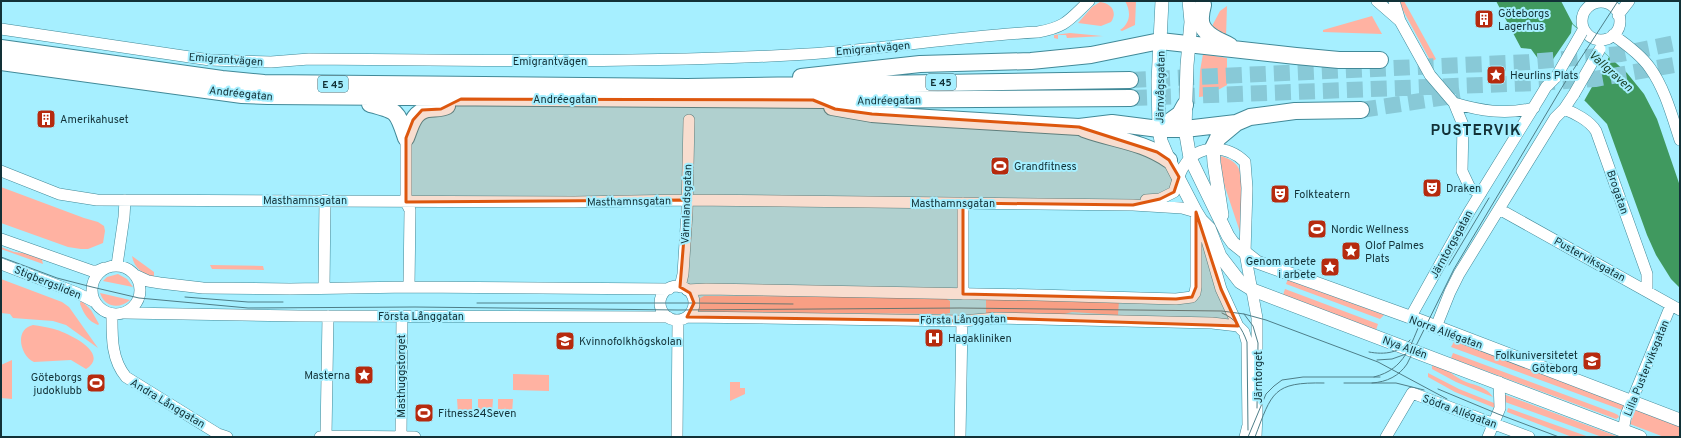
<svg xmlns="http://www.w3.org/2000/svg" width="1681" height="438" font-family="Overpass,sans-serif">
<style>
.green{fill:#ffb2a2}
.water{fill:#40995f}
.pier{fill:#a6efff}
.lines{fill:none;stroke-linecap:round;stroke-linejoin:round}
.highway-tunnel{stroke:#88c9d7;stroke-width:16;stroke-dasharray:16 8;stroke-linecap:butt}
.minor-casing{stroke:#418998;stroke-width:12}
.major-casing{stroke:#418998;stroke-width:14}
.highway-casing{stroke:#418998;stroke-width:18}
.minor{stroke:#fff;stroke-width:11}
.major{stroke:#fff;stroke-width:13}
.highway{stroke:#fff;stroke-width:16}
.tram{stroke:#4e7e88;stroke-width:1}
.minor-bridge-casing{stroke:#418998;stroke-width:12;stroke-linecap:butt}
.minor-bridge{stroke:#fff;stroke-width:11}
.marked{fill:#dd570e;fill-opacity:0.2;stroke:#dd570e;stroke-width:3;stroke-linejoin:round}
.labels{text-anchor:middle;stroke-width:4;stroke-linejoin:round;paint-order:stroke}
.shield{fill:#a6efff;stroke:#3e6a73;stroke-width:1}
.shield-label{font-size:10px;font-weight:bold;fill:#123137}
.poi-label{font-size:11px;fill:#123137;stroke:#a6efff;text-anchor:start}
.street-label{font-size:11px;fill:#123137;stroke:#a6efff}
.water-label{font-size:12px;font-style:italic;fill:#183d24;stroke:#a6efff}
.district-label{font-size:15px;font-weight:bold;letter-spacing:1px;fill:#123137;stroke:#a6efff}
</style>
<rect width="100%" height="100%" fill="#a6efff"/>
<path class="green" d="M1125,1H1136L1135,25L1122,31L1120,30C1131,23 1131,11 1125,1Z
M1398,1H1404L1436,59L1431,62Z
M1100,2C1111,3 1118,12 1111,22L1101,26L1078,23L1092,7Z
M1227,6L1226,37L1211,28L1220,11Z
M1372,16L1382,34L1323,32V30Z
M1070,33L1102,36H1104L1067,38L1066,35H1058V39L1054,38V35Z
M1203,54L1227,58V85L1207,96L1199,97L1200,71Z
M1219,156C1228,157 1238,163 1240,172C1245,188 1242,215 1240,232L1221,175Z
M1,187L84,218L98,222L104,226L105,231L103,243L88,249H81L68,247L1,223Z
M1,247L14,252L32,254L41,256L43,264L1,249Z
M132,256L154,272V278C143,274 134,268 132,256Z
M210,265L263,266L264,270L212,269Z
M118,274L127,279L133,287L103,281L107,277Z
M1,279L62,302L69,307L98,348L66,325L53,321L13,318L10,314L1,313Z
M1288,279H1289L1384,315L1380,319L1286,284Z
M1285,289L1378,324L1376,330L1283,295Z
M100,293L130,300C120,309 105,308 100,293Z
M704,296L939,297L945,298L950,301V313L945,314L701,312L697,309V300Z
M986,296L1119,300L1118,315L1072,312L1061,315H986Z
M81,300L91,310L99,324L98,325C88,321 84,314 80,304Z
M33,325C40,326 47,327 54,329C68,333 111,353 86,369L71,360L34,362C20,356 14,329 33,325Z
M1455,340L1625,403L1622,410L1451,347Z
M1453,353L1614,413L1618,415L1619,417L1616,419L1451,358Z
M12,360V399L1,398V365Z
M1435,364C1445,367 1451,374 1460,379C1472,386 1484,384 1493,397L1456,382L1432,369V366Z
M1428,373L1459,389L1494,403L1495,408L1455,392L1428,377Z
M513,374L549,375V391L513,390Z
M730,382H740V388H745V394L730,401Z
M1503,394L1619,437H1602L1505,402Z
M457,399H472V413H458Z
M478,399H493L492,413H478Z
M498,399H513L512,413H506L505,407L504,413H498Z
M1508,408L1511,409L1589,437H1572L1507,412Z
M1636,408L1680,425V437H1664L1630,424Z"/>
<path class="water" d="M1496,1H1561L1573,24L1627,73L1644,94L1657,119L1680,186V288L1671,279L1656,255L1647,235L1607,124L1586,102L1539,60L1531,49L1521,48Z"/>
<path class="pier" d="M1572,24L1609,57L1584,101L1547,68L1571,33Z"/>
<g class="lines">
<path class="highway-tunnel" d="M1130,80L1529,62L1621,54L1680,42
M1131,98L1536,83L1595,79L1680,64
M1361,110L1460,95"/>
<g class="minor-casing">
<path id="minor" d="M1377,1L1400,21
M1394,1L1400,21L1430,75L1454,103L1463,125L1462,171L1470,188L1481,193
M1582 21a19 19 0 1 1 38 0a19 19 0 1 1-38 0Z
M1618,15L1629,1
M1,29L210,60L271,62L309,59C475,60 642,64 808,54C885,49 961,36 1038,32C1066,27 1069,20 1089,1
M1613,35C1626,44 1641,55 1650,68C1665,89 1672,116 1680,140
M1454,103C1481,111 1506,115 1534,108
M1564,109C1575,113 1590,121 1596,131L1647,274V291
M406,138V202L410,210L409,287
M1,171L59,194L97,200L574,202L687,200L1133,205L1182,208L1196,212V287L1195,293L1192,297L1176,299L1037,295L706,289L687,290
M1146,200L1160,199L1174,192C1177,183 1179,173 1184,166C1198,143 1228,145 1245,162L1247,188L1245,253L1257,318V413L1256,437
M963,203V294
M1499,209L1680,310
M1202,223L1221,289L1238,326L1244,332L1247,342L1248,425L1245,437
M1,239L92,271H97L104,268
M1,264L77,293L95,302
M117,265L124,217L125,200
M92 290a24 24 0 1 1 48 0a24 24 0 1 1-48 0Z
M135,275L148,281L160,283L203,288L290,289L409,287L669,289
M660 303a17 17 0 1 1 34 0a17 17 0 1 1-34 0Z
M680,287L683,274L687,212L689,120
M324,288L325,200
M125,313L299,316L668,317
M112,314C112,336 111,359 126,377L218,434L227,437
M687,317L962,321L996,318L1212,323L1238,326
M1410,318L1469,212L1540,97L1546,87L1556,77
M1436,327L1450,292L1459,274L1555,118L1564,109L1574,94
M1623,431L1626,415L1671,305
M326,436L328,316
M401,436L402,316
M320,437L326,436L415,437
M677,437L678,320
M960,437L962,321
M1386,437L1412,393L1529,437
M1488,437L1500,408L1499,382"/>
</g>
<g class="major-casing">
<path id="major" d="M1162,1L1158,81L1159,129L1161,141L1169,160L1196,212L1201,220L1209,228L1220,256L1240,282L1253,290L1640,437
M1189,1L1191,22L1187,65L1185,129L1190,158L1228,236L1233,243L1257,262L1421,321L1680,420
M1213,148L1214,163L1222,215"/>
</g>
<g class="highway-casing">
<path id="highway" d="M1203,5C1198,23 1201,31 1218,40C1222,42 1226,43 1230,46
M1,48L222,79L264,83L687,87L1130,80
M1,62L242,95L268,96L821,100L1131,98
M801,77L920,64L1031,61L1091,55L1160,41L1296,56L1339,60H1380
M370,104C398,111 397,111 406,138
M832,107L872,114L912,117L1079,127L1112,123L1159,129H1185L1236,123L1250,117L1295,111L1361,110
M1084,129C1114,140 1142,141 1169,160
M1159,129L1180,114L1185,105
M406,138C411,126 413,112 428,109C435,108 441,109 447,106
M1213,148L1218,138L1236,123"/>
</g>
<use href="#minor" class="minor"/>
<use href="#major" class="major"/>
<use href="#highway" class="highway"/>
<path class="tram" d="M1,257L57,278L92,287L139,298L248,308L415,307L678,310L960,308L1222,311L1244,314L1266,320L1378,362L1447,399
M1449,265L1489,198
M185,297L248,302H283
M477,303H694L793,304
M1222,313C1236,319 1242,328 1247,342L1248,430
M1244,314L1253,326L1258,343L1257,408
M1369,352C1385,355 1400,353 1410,340
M1377,360L1392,359L1406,354
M1374,377C1406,369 1410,345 1422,319
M1344,383H1396L1424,390
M1372,383C1387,382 1399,376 1407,364L1454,269L1564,84L1618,1
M1438,389L1498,414L1559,437
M1248,437L1266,394L1274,386L1282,380L1303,377H1380
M1255,437C1272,392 1273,382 1324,383"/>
<g class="minor-bridge-casing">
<path id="minor-bridge" d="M1556,77L1582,32
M1574,94L1600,49"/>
</g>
<use href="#minor-bridge" class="minor-bridge"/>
</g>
<path class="marked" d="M461,99L813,100L835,109L872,114L1079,127L1157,152L1169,160L1179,177L1174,192L1160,199L1133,205L963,203V294L1176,299L1192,297L1196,287V212L1221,289L1238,326L996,318L962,321L687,317L694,303L690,293L680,287L687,200L406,202V138L413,120L422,110L441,109Z"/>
<defs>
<g id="building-square" transform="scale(1)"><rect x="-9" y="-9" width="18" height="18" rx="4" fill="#b62a0e" stroke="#a6efff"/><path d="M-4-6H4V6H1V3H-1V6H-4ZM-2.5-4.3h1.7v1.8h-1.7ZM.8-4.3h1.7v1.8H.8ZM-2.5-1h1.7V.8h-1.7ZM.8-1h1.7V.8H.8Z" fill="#fff"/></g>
<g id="sight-square" transform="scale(1)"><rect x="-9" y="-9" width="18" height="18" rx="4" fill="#b62a0e" stroke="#a6efff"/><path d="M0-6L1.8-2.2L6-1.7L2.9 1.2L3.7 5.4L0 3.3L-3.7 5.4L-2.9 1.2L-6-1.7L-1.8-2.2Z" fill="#fff"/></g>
<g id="stadium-square" transform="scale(1)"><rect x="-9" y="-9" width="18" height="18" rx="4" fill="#b62a0e" stroke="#a6efff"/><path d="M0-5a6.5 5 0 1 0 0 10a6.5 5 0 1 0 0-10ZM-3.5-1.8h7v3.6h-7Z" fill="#fff"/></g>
<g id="theatre-square" transform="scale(1)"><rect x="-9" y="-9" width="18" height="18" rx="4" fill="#b62a0e" stroke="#a6efff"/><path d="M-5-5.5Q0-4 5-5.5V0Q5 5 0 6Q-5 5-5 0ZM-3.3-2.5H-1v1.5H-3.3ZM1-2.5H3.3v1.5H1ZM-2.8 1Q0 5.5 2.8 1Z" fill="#fff"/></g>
<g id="hospital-square" transform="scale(1)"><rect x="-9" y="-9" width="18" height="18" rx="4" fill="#b62a0e" stroke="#a6efff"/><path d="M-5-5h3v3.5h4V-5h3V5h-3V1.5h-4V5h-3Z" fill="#fff"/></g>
<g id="university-square" transform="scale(1)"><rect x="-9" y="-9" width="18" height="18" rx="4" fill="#b62a0e" stroke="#a6efff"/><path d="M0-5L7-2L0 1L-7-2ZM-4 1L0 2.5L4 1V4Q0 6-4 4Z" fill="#fff"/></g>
</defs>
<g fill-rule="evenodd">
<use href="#building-square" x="1484" y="19"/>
<use href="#sight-square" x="1496" y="75"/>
<use href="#building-square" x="46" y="119"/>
<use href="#stadium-square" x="1000" y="166"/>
<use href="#theatre-square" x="1432" y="188"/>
<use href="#theatre-square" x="1280" y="194"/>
<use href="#stadium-square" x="1317" y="229"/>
<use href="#sight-square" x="1351" y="251"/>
<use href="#sight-square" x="1330" y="267"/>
<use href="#hospital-square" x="934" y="338"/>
<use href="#university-square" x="565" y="341"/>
<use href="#university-square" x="1592" y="361"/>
<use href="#sight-square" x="364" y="375"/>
<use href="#stadium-square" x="96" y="383"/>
<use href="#stadium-square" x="424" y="413"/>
</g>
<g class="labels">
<g class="shield">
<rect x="926" y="74" width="30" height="16" rx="3"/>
<rect x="318" y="76" width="30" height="16" rx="3"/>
</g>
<g class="shield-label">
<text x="941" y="86">E 45</text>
<text x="333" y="88">E 45</text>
</g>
<g class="poi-label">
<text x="1498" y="17">Göteborgs<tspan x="1498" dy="13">Lagerhus</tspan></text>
<text x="1510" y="79">Heurlins Plats</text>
<text x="60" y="123">Amerikahuset</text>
<text x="1014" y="170">Grandfitness</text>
<text x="1446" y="192">Draken</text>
<text x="1294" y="198">Folkteatern</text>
<text x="1331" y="233">Nordic Wellness</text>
<text x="1365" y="249">Olof Palmes<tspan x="1365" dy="13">Plats</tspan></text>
<text x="1316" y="265" text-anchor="end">Genom arbete<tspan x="1316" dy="13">i arbete</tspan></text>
<text x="948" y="342">Hagakliniken</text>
<text x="579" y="345">Kvinnofolkhögskolan</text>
<text x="1578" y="359" text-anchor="end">Folkuniversitetet<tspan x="1578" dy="13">Göteborg</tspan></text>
<text x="350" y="379" text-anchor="end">Masterna</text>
<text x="82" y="381" text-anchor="end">Göteborgs<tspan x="82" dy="13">judoklubb</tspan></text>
<text x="438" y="417">Fitness24Seven</text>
</g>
<g class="street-label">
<text transform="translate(873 48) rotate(-5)" y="4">Emigrantvägen</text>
<text transform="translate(226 59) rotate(4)" y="4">Emigrantvägen</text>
<text x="550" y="65">Emigrantvägen</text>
<text transform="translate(1160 87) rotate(-89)" y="4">Järnvågsgatan</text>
<text transform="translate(241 93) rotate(6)" y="4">Andréegatan</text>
<text x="565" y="103">Andréegatan</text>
<text transform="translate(889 100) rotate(-1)" y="4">Andréegatan</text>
<text transform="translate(1618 192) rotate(71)" y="4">Brogatan</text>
<text x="305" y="204">Masthamnsgatan</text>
<text transform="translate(629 201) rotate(-1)" y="4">Masthamnsgatan</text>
<text x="953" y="207">Masthamnsgatan</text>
<text transform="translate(686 204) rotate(-88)" y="4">Värmlandsgatan</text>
<text transform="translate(1451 244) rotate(-61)" y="4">Järntorgsgatan</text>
<text transform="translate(1590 259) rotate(29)" y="4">Pusterviksgatan</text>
<text transform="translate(48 282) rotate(22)" y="4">Stigbergsliden</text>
<text x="421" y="320">Första Långgatan</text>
<text transform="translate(963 319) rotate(-1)" y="4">Första Långgatan</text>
<text transform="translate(1446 332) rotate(20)" y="4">Norra Allégatan</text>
<text transform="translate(1405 347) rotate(20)" y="4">Nya Allén</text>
<text transform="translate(1646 368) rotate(-68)" y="4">Lilla Pusterviksgatan</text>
<text transform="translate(401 376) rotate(-90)" y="4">Masthuggstorget</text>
<text transform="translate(1258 377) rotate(-90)" y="4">Järntorget</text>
<text transform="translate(168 403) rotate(31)" y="4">Andra Långgatan</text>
<text transform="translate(1460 411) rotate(20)" y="4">Södra Allégatan</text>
</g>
<g class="water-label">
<text transform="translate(1611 71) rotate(42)" y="4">Vallgraven</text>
</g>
<g class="district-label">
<text x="1476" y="135">PUSTERVIK</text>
</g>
</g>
<rect width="1681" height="438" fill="none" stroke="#123137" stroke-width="4"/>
</svg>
